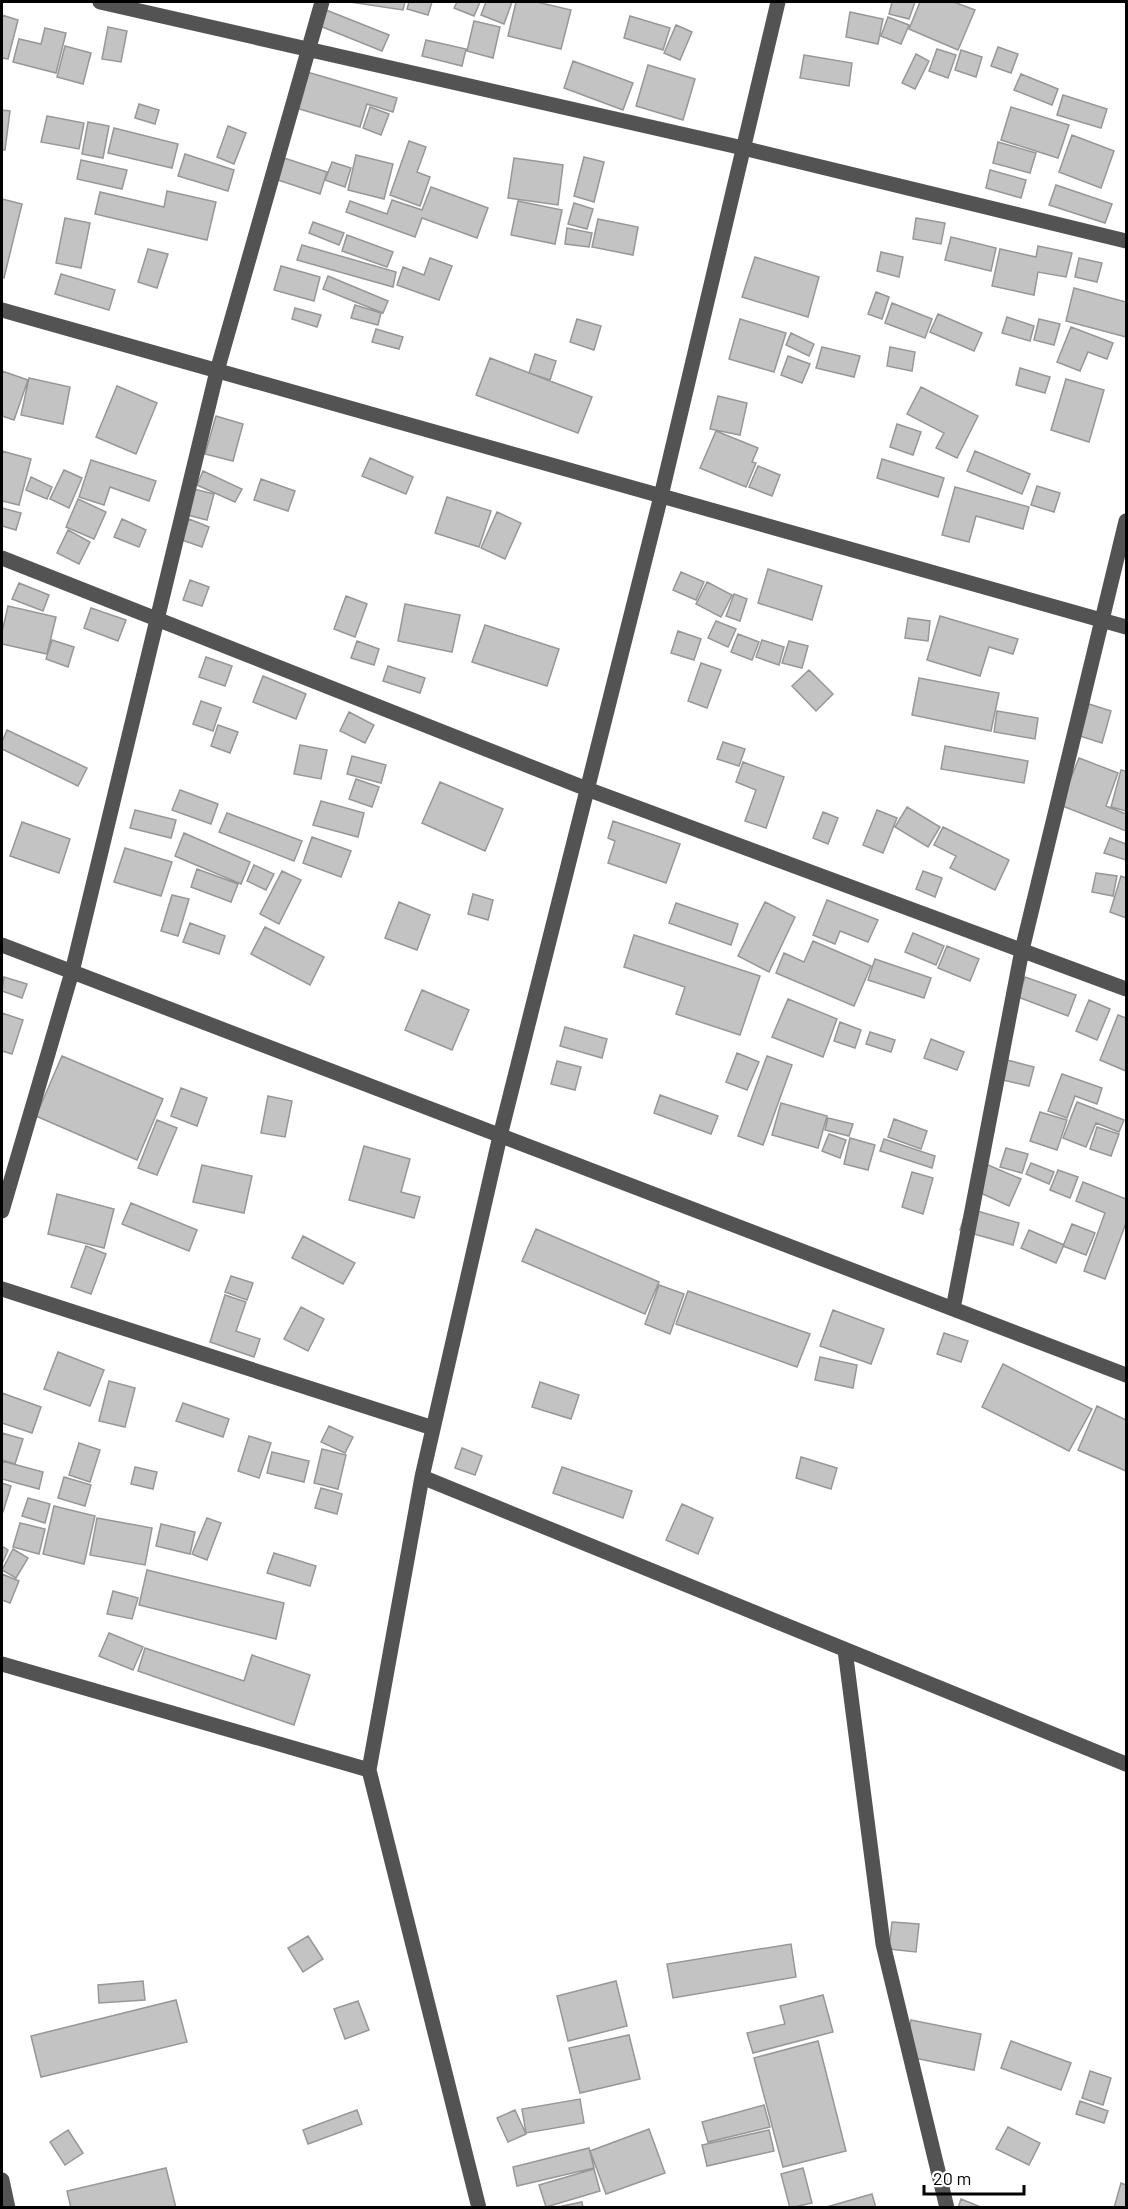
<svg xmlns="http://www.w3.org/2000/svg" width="1128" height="2209" font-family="Barlow,sans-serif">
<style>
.building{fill:#c3c3c3;stroke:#979797;stroke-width:1.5}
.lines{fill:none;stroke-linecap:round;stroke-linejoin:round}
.minor{stroke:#535353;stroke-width:15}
</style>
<rect width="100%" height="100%" fill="#fff"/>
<path class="building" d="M350,2H405L403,10Z
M409,2H432L428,15L407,9Z
M457,2H480L474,16L454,8Z
M486,2H512L504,24L481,15Z
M516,2H537L571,10L561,49L508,36Z
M892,2H915L909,19L889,14Z
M920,2H954L975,10L958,50L909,29Z
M321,8L389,35L382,51L315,24Z
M850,12L883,19L878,44L846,37Z
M2,15L18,20L8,59L2,58Z
M630,16L670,28L663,50L624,38Z
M888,17L909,25L901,44L881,36Z
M474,21L500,27L493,58L467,51Z
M676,25L692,32L680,60L664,53Z
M108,27L127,31L121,62L102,59Z
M45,28L66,33L56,73L13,62L19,39L41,44Z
M426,40L466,49L462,66L422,56Z
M65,46L91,53L83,84L57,77Z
M998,47L1018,54L1011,73L991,66Z
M937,49L956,55L948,78L929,71Z
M961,50L982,57L976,77L955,70Z
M916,54L929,61L915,89L902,83Z
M804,55L852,63L849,86L800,78Z
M573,61L633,83L623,110L564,88Z
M648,65L695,79L683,120L636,106Z
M307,72L397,98L393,112L367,104L360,127L296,108Z
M1021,74L1058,89L1052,105L1014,90Z
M1063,95L1107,109L1101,128L1057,115Z
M139,104L159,110L155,124L135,118Z
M370,107L389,114L381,135L363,128Z
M1011,107L1069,125L1058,158L1001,140Z
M2,110L10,111L5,150H2Z
M47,116L84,123L79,149L41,142Z
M88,122L109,126L103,158L82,154Z
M228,126L246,133L234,164L217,157Z
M114,128L178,144L172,168L108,153Z
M1072,135L1114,151L1101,188L1059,172Z
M409,141L426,147L417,172L430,177L420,206L390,195Z
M998,142L1036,153L1030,173L993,163Z
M185,154L234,170L228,191L178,176Z
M356,155L393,164L384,199L348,190Z
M584,157L604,162L594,202L574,196Z
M284,158L327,172L320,194L278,180Z
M514,158L563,165L558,205L508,198Z
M81,160L127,170L122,189L77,179Z
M332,162L351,168L345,187L325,180Z
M990,170L1026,180L1021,198L986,188Z
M1056,185L1112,204L1105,223L1049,205Z
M431,187L488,208L477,238L422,218L415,237L346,212L350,201L387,214L392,200L422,210Z
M167,191L216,202L207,240L95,214L100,192L164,207Z
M2,199L22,204L4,278L2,277Z
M518,201L562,210L555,244L511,235Z
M574,203L593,209L587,229L568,224Z
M65,218L90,223L81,268L56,263Z
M916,218L945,223L941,244L913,239Z
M598,219L638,227L633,255L592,247Z
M313,222L344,233L339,245L309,233Z
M567,228L592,233L589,247L565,244Z
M347,235L393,252L387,267L342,251Z
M951,237L996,248L991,271L945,260Z
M302,245L396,272L393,287L297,260Z
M1038,246L1072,253L1066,277L1038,272L1034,295L992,286L1000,249L1036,257Z
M148,249L168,254L157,288L138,282Z
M881,252L903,257L899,277L877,271Z
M755,257L819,277L808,317L742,297Z
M430,258L452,266L439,300L397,285L403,267L424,275Z
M1079,258L1102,263L1097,282L1075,277Z
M281,266L320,277L314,301L274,290Z
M61,274L115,290L109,310L55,294Z
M328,276L388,301L383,313L323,289Z
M1074,288L1126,302V337L1066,321Z
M876,292L889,297L882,319L868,314Z
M892,303L932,319L925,338L885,323Z
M355,305L381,313L378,325L351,318Z
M295,308L321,315L317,327L292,319Z
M938,314L982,333L974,351L930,332Z
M1007,317L1034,326L1030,341L1002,333Z
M577,319L601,326L594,350L570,342Z
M740,319L786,333L774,372L729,359Z
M1039,319L1060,324L1054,345L1034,340Z
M1071,327L1113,343L1107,359L1088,352L1080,371L1057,362Z
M376,329L403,337L399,349L372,342Z
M791,333L814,344L809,356L786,345Z
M822,347L860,356L854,377L816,368Z
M890,347L915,352L912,371L887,366Z
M535,354L556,361L550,380L529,373Z
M788,356L810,364L802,383L781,375Z
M490,358L592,397L578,433L476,395Z
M1020,368L1050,377L1045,393L1016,385Z
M2,371L28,380L14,420L2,416Z
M29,378L70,387L63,424L21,415Z
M1066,379L1104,390L1089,442L1051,430Z
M117,386L157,403L136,454L96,437Z
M921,387L978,416L957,458L936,448L944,433L907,414Z
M718,396L747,403L740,435L710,429Z
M216,416L243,424L233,461L205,454Z
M897,424L921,432L913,455L890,447Z
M716,431L758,448L752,462L756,463L746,487L700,468Z
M2,451L31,459L19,505L2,501Z
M975,451L1030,474L1022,494L967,471Z
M370,458L413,477L406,494L362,476Z
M882,459L944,478L938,497L877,478Z
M91,460L156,481L149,501L110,487L104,505L79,497Z
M758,466L780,475L772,496L749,487Z
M64,470L82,478L69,508L50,499Z
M203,471L242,489L235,502L197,485Z
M31,477L52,487L47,499L26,490Z
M261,479L295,491L288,511L254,500Z
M1037,486L1060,493L1054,512L1031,505Z
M955,487L1029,507L1023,529L976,516L969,542L942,535Z
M194,489L214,494L207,520L187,515Z
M447,497L491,511L479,547L435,533Z
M78,499L106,512L94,539L66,527Z
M2,508L21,513L16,530L2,526Z
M497,512L521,523L505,559L481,548Z
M122,519L146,530L139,547L114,537Z
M189,519L209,527L202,547L182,540Z
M68,530L90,542L79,564L57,553Z
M768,569L822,586L812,620L758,603Z
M681,572L704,582L696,600L673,590Z
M190,580L209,587L202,606L183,600Z
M707,582L732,595L721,617L696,604Z
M19,583L49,595L43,611L12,599Z
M734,594L747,599L740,621L726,616Z
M346,596L367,604L355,637L334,629Z
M405,604L460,615L452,652L398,641Z
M8,606L56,617L47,654L2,644V632Z
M91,608L126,620L118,641L84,628Z
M940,616L1018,639L1013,654L989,647L980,676L927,660Z
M908,618L930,621L928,641L905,638Z
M716,621L736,629L728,647L708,638Z
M485,625L559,649L547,686L472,662Z
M678,631L701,639L694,660L671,653Z
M738,634L759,642L752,660L731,652Z
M52,640L74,647L68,667L46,659Z
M762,640L784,647L779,665L756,657Z
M357,641L379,649L374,665L351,658Z
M789,641L808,646L802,668L782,663Z
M206,657L232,666L225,686L199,677Z
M701,663L721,670L707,708L688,701Z
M388,666L425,678L420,693L383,681Z
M809,670L833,694L816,711L792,686Z
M263,676L306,694L296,719L253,702Z
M919,678L999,693L991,731L912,715Z
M201,701L221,708L213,731L193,724Z
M1089,704L1111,711L1102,743L1080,736Z
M997,711L1038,718L1035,739L994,732Z
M349,712L374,725L365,743L340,731Z
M218,725L238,732L230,753L211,746Z
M7,730L87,768L78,786L2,749V742Z
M723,742L745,749L739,766L717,759Z
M300,745L327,750L321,779L294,774Z
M945,746L1028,761L1024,783L941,769Z
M352,756L386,765L381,783L347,774Z
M1079,758L1118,773L1106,806L1126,814V831L1060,805Z
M743,762L784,777L766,828L745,821L756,790L736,782Z
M1121,770L1126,771V811L1111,807Z
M356,779L379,787L372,807L349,799Z
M440,782L503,809L485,851L422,823Z
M180,790L218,804L211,824L172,810Z
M321,801L364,813L358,837L313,825Z
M907,807L940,827L928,847L895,827Z
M135,810L176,820L171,838L130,828Z
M877,810L897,818L883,853L863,845Z
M823,812L838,818L828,844L813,838Z
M227,813L302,841L294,861L219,832Z
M613,821L680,844L666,883L608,863L615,841L608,838Z
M22,822L70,839L59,873L10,856Z
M943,827L1009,860L995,890L950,868L956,856L934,845Z
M184,833L250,862L241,884L175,856Z
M312,837L351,851L341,877L303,863Z
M1110,838L1126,844V860L1104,853Z
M125,848L172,862L161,896L114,882Z
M254,865L274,874L266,890L247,881Z
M197,869L238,884L231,902L191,887Z
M282,871L301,880L279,924L260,914Z
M923,871L942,878L935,897L916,889Z
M1096,873L1117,876L1113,896L1092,892Z
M1121,876L1126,878V918L1110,912Z
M473,894L493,900L488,920L468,914Z
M172,895L189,899L178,936L161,931Z
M827,900L878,920L868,942L840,931L835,944L813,935Z
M399,902L430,915L417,950L385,938Z
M765,902L795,917L769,972L738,956Z
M676,903L738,924L731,945L669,923Z
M190,923L225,936L219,954L183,942Z
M265,927L324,957L310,985L251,954Z
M913,933L944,946L936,965L905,952Z
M634,935L760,976L740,1035L676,1014L685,987L624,967Z
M813,941L871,966L854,1006L776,973L784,953L804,962Z
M947,946L979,959L970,981L938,968Z
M875,959L931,978L924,998L868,980Z
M4,977L27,984L22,998L2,991Z
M1025,977L1076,995L1068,1016L1018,997Z
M422,990L469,1010L452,1050L405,1030Z
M788,999L837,1019L823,1057L772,1037Z
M1089,1000L1110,1009L1097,1040L1076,1031Z
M2,1013L23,1020L12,1054L2,1051Z
M1118,1015L1126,1018V1071L1100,1060Z
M840,1022L861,1030L855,1048L834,1041Z
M565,1027L607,1039L602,1058L560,1046Z
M870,1032L895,1040L891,1052L866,1044Z
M931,1039L964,1052L957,1070L924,1058Z
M737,1053L759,1062L747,1090L726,1082Z
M62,1056L163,1099L137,1160L36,1116Z
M767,1056L792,1065L763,1145L738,1136Z
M1003,1059L1034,1067L1029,1086L998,1079Z
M557,1061L581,1067L575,1090L551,1084Z
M1062,1074L1102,1088L1097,1104L1075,1096L1067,1118L1048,1111Z
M181,1088L207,1098L197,1126L171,1116Z
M660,1095L718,1116L711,1134L654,1113Z
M268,1096L292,1101L285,1137L261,1133Z
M1077,1102L1124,1120L1119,1132L1096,1123L1086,1147L1063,1138Z
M781,1103L827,1116L818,1148L772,1135Z
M1040,1112L1067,1120L1057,1150L1030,1141Z
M828,1118L853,1124L849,1136L825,1130Z
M894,1119L927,1131L921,1149L888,1137Z
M157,1120L177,1128L157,1175L138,1168Z
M1097,1127L1119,1134L1111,1156L1090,1149Z
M829,1134L846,1140L840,1158L822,1151Z
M850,1138L875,1145L868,1170L844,1164Z
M884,1139L935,1156L932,1168L880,1151Z
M364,1146L410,1159L401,1192L420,1197L414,1218L349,1200Z
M1006,1148L1028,1154L1022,1173L1000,1167Z
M981,1162L1021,1179L1009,1206L970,1188Z
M1031,1163L1054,1172L1049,1184L1026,1174Z
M202,1165L252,1176L244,1213L193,1202Z
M1058,1170L1078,1177L1070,1198L1050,1190Z
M912,1172L933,1178L923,1214L902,1207Z
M1083,1182L1126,1199V1223L1105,1279L1084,1271L1105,1213L1076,1201Z
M57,1194L114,1209L104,1248L48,1234Z
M131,1203L197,1230L189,1251L122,1224Z
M967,1208L1019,1223L1013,1245L960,1230Z
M1072,1224L1095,1233L1086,1255L1063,1246Z
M536,1229L659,1282L645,1314L522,1261Z
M1029,1230L1064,1245L1056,1263L1021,1248Z
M303,1236L355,1263L343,1284L292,1258Z
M86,1246L106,1254L91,1294L71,1287Z
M231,1276L253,1283L247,1300L225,1292Z
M659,1285L684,1294L670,1334L645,1324Z
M688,1291L810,1334L797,1367L676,1324Z
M225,1295L246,1302L236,1331L260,1339L254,1357L210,1342Z
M301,1307L324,1319L308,1351L284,1339Z
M833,1310L884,1329L871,1364L820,1346Z
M944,1333L968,1341L961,1362L937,1354Z
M58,1352L104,1370L90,1406L44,1389Z
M820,1357L857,1365L853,1388L815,1380Z
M1003,1364L1092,1409L1069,1451L982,1407Z
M109,1381L135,1388L125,1427L99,1421Z
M540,1382L579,1395L571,1419L532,1407Z
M2,1393L41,1407L32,1433L2,1423Z
M183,1403L229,1419L223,1437L176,1421Z
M1097,1406L1126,1420V1471L1078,1450Z
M329,1426L353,1437L345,1453L321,1442Z
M2,1433L23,1439L15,1464L2,1460Z
M249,1436L271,1443L259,1478L238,1471Z
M79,1443L100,1450L90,1482L69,1475Z
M462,1448L482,1456L475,1475L455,1468Z
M322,1449L346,1455L338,1489L314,1483Z
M272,1452L309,1461L304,1482L267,1473Z
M801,1457L837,1468L831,1489L796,1478Z
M2,1461L43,1472L39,1489L2,1479Z
M135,1467L157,1472L153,1489L131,1484Z
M562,1467L632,1491L623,1518L553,1493Z
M64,1477L91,1485L85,1506L58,1498Z
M2,1483L11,1486L3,1512H2Z
M321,1488L342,1494L337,1514L315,1508Z
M28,1498L50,1504L45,1523L22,1516Z
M682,1504L713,1518L698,1554L666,1540Z
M54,1506L95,1516L84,1564L43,1554Z
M97,1518L152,1528L145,1565L90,1555Z
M207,1518L221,1523L207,1560L192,1554Z
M20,1523L45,1529L39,1554L13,1547Z
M161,1524L195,1532L190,1554L156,1546Z
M2,1546L8,1550L2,1564Z
M13,1549L28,1558L16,1578L2,1570Z
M274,1553L316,1566L310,1586L267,1573Z
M147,1570L284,1603L276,1639L139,1605Z
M2,1574L19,1581L10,1603L2,1600Z
M113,1591L138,1598L132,1619L107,1614Z
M109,1633L143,1647L133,1670L99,1656Z
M145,1648L244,1681L252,1655L310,1675L294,1725L138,1671Z
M892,1922L919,1924L916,1952L889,1949Z
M308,1936L323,1959L303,1972L288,1948Z
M791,1944L796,1977L673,1998L667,1964Z
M143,1981L145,2000L99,2003L98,1985Z
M616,1981L627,2026L568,2041L557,1996Z
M823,1995L833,2032L753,2053L747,2033L785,2024L780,2006Z
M176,2000L187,2042L41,2077L31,2036Z
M358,2001L369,2030L345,2039L334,2009Z
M911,2020L981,2034L974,2070L904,2056Z
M629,2035L640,2079L580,2093L569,2048Z
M818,2041L846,2151L783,2167L754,2058Z
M1011,2041L1071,2063L1061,2090L1001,2068Z
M1090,2071L1111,2078L1103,2105L1082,2098Z
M580,2099L584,2123L526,2133L522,2109Z
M1080,2101L1108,2111L1104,2123L1076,2114Z
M764,2105L770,2127L708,2142L702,2122Z
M357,2110L362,2124L308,2144L303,2130Z
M515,2110L526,2134L508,2142L497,2118Z
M1008,2127L1040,2143L1029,2165L996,2149Z
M649,2129L665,2173L606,2194L590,2151Z
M68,2130L83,2153L65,2165L50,2142Z
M769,2130L774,2151L707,2166L702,2145Z
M589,2148L594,2168L517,2186L513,2167Z
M166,2168L176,2208H71L67,2191Z
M803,2168L812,2203L790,2208L781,2174Z
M594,2169L600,2191L546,2207L539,2185Z
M1121,2183L1126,2185V2208H1114Z
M872,2194L876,2208H823Z
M961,2199L983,2208H958Z
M582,2202L583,2208H553Z"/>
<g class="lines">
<path class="minor" d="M100,2L743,148L1126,241
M2,310L1126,627
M2,558L587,789L1126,989
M2,945L1126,1375
M2,1211L72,972L217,371L322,2
M2,1289L433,1428
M953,1309L1022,950L1126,521
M422,1477L1126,1764
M845,1650L883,1944L947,2208
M2,1664L369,1770L422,1477L500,1136L661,496L778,2
M369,1770L479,2208
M2,2180L8,2208"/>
</g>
<rect width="1128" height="2209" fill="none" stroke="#000000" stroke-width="6"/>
<path d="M924 2185v9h100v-9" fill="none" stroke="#000000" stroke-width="3"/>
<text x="933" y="2185" font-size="18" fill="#000000" stroke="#ffffff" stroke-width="4.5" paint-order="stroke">20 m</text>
</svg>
